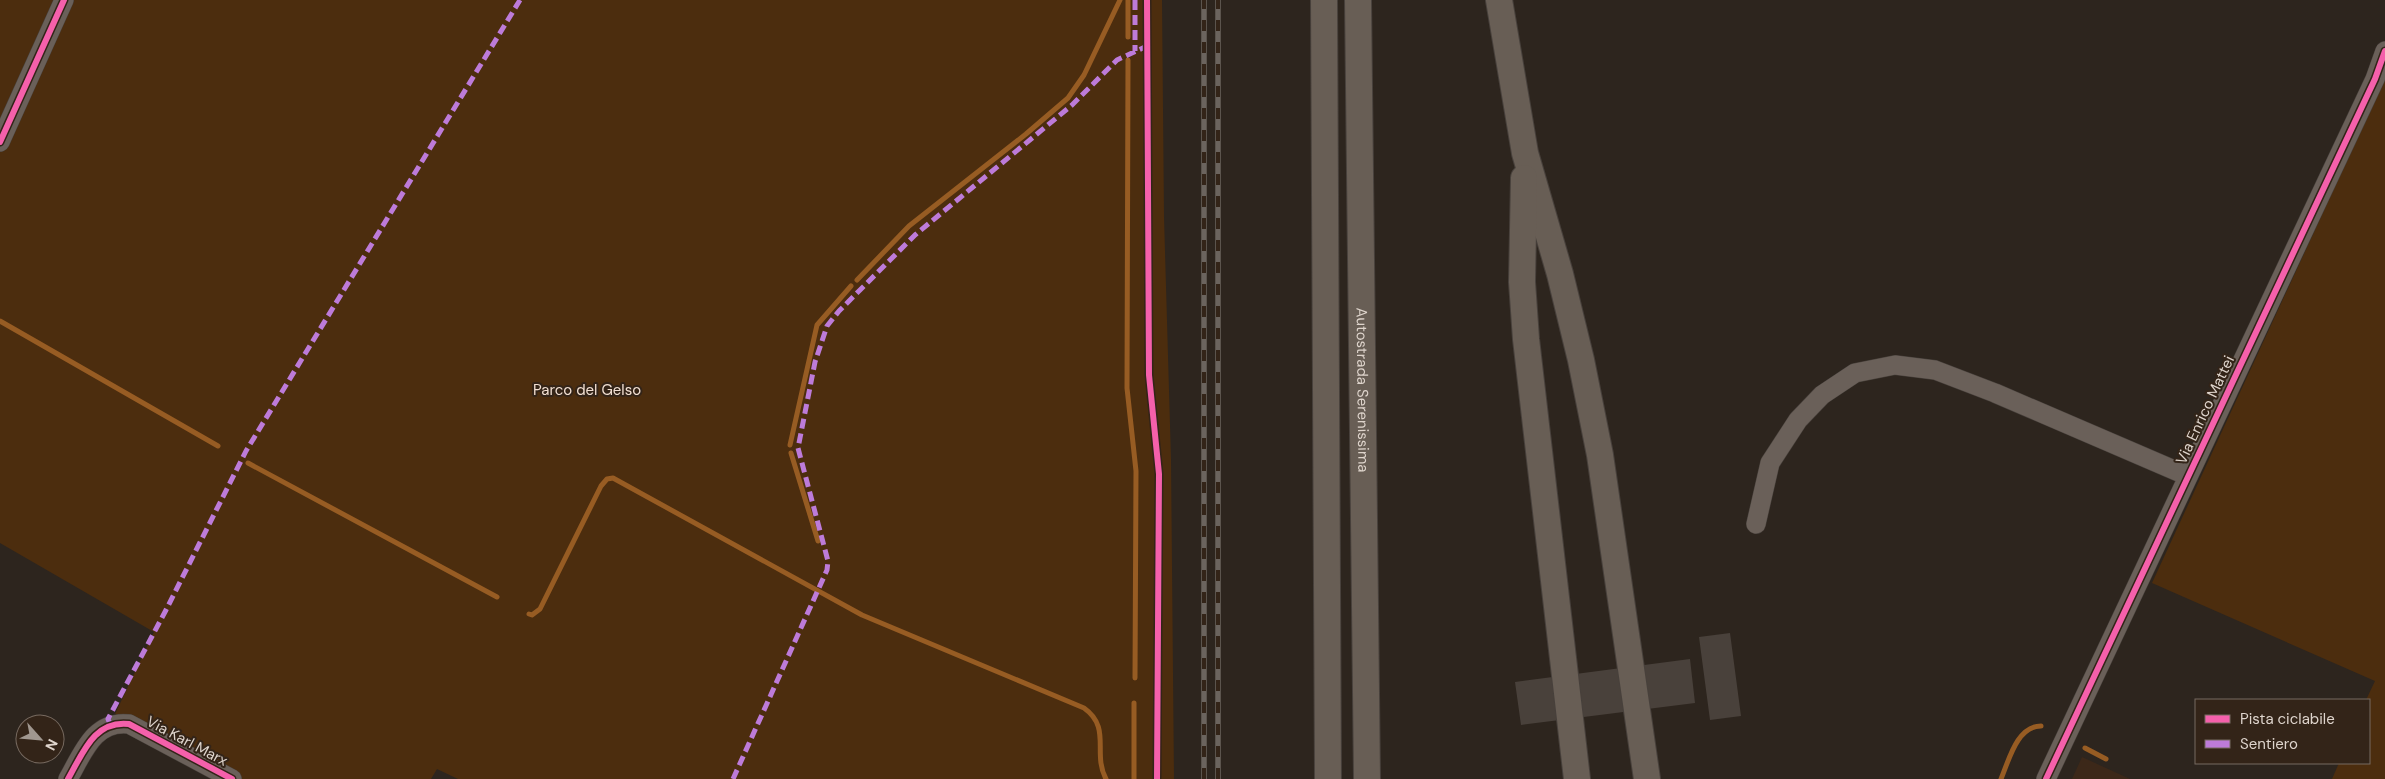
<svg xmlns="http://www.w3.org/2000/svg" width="2385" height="779" font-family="'DM Sans',sans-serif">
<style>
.built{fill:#3c2819}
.green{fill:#4c2d0e}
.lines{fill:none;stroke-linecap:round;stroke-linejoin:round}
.stream{stroke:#975c23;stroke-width:5}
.building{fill:#49413b}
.minor-casing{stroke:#48413c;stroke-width:20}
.highway-casing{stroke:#48413c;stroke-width:28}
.minor{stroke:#6a6059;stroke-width:19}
.highway{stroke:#685e55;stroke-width:26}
.rail-casing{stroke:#6b645e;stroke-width:5.5}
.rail{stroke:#332418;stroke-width:4;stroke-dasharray:11;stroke-linecap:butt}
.quiet{stroke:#bd7bd9;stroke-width:5;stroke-dasharray:10 5;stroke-linecap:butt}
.cycleway-casing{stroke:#332418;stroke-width:9}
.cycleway{stroke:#f560ab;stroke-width:6}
.labels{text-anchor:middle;stroke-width:4;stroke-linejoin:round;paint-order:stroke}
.street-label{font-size:15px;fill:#ded4cc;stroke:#332418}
.park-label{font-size:15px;fill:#f2dfd1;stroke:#332418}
</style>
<rect width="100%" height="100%" fill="#2d251e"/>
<path class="built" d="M2082,757L2130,779H2072Z"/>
<path class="green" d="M0,0H1162L1164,217L1171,459L1174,779H458L437,769L431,779H239L115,714L154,632L0,543Z
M2385,70V779H2332L2339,763H2369V700H2366L2375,681L2152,583L2374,102Z"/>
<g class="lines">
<path class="stream" d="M1128,0V37
M1128,60L1127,388L1136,471L1135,678
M857,280L909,226L1026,134L1068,98L1084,75L1120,0
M0,321L218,446
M790,445L817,325L851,286
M791,453L818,541
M248,463L497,597
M529,614L532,615L540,609L601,486L607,479L613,478L862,615L1084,708C1112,728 1092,753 1106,779
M2085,748L2106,759
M1134,779V703
M2001,779C2009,760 2017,726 2041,726"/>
</g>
<path class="building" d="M1730,633L1741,716L1710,720L1699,637Z
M1690,659L1695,703L1521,725L1515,682Z"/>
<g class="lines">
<g class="minor-casing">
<path id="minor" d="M0,142L64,0
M1756,524L1770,463L1798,420L1822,395L1855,373L1895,365L1935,370L1995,393L2188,476
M68,779C83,753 94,720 129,724L232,779
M2046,779L2375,79L2385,51"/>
</g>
<g class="highway-casing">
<g id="highway">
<path d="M1324,0L1328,779"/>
<path id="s1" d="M1358,0L1367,779"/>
<path d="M1499,0L1525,153L1560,274L1581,360L1600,455L1647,779"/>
<path d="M1524,178L1522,282L1526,339L1577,779"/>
</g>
</g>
<use href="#minor" class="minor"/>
<use href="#highway" class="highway"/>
<g class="rail-casing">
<path id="rail" d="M1204,779V0
M1218,779V0"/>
</g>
<use href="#rail" class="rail"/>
<path class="quiet" d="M1135,0V51
M110,724L108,719L166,610L246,451L520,0
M733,779L827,570L828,561L798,448L815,362L827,326L839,311L915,235L1072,105L1117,60L1147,46"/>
<g class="cycleway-casing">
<path id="cycleway" d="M1147,0L1149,375L1159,474L1157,779
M0,142L64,0
M68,779C83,753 94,720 129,724L232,779
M2046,779L2375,79L2385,51"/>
</g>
<use href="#cycleway" class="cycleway"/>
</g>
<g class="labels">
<g class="street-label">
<text dy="5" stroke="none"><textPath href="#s1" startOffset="390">Autostrada Serenissima</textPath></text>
<text transform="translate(2205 410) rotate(-65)" y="5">Via Enrico Mattei</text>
<text transform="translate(187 741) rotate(28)" y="5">Via Karl Marx</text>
</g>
<g class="park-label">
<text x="587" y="395">Parco del Gelso</text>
</g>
</g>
<rect x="2195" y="699" width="175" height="65" fill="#332418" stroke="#776a60"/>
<rect x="2205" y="715" width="25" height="8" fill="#f560ab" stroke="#776a60"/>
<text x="2240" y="724" font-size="15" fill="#ded4cc">Pista ciclabile</text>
<rect x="2205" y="740" width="25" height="8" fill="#bd7bd9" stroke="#776a60"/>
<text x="2240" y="749" font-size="15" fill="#ded4cc">Sentiero</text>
<g transform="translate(40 739) rotate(117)"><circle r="24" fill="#332418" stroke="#776a60"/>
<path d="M0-4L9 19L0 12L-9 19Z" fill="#a0978f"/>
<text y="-8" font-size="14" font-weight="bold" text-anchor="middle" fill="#ded4cc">N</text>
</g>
</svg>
